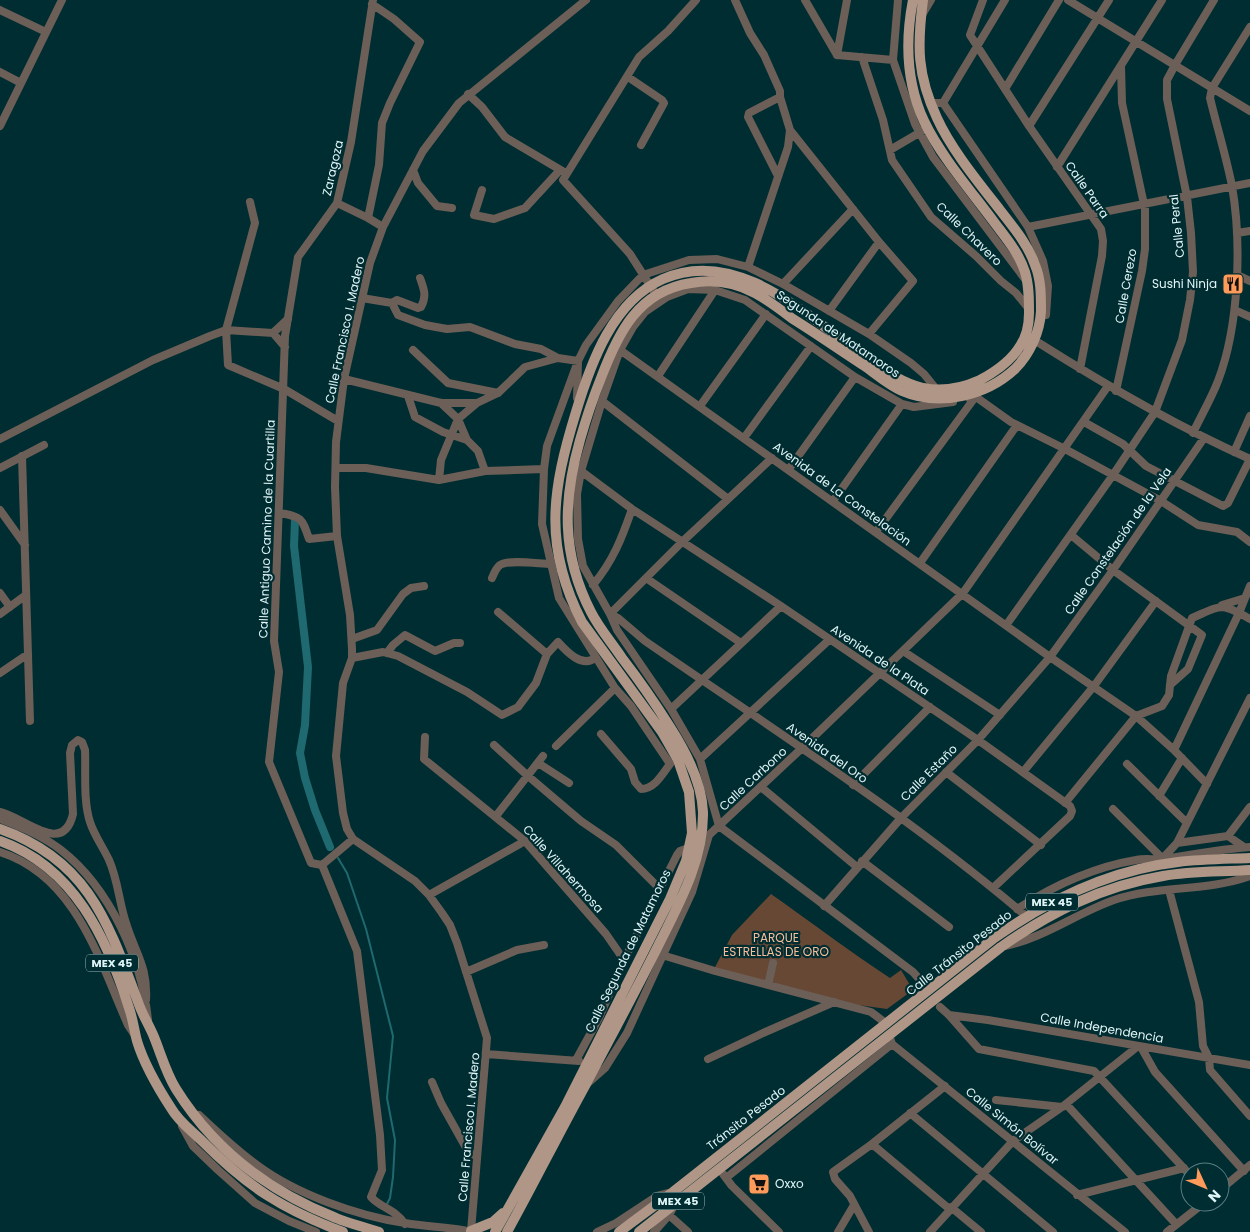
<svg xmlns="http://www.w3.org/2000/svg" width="1250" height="1232" font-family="Poppins,sans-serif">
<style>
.green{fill:#664835}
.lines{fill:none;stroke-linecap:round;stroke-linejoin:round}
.stream{stroke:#1f6970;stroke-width:2}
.canal{stroke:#1f6970;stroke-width:8}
.minor{stroke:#6c5f57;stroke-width:8}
.major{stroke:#b09686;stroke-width:10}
.labels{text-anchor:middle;stroke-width:4.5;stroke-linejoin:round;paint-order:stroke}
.shield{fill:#002d31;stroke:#9cb9bc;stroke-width:1}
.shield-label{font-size:11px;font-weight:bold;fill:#dff5f7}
.street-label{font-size:12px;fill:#dff5f7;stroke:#002d31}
.poi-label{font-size:12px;fill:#dff5f7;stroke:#002d31;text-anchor:end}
.park-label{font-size:12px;fill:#f8be9c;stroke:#002d31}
</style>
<rect width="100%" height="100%" fill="#002d31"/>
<path class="green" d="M771,894C811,922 849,951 890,978L901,970L913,990L887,1009L858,1005L714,969L732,935Z"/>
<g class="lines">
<path class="stream" d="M338,858L347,873L366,929L393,1036L387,1098L395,1140L393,1177L390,1198L387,1204"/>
<path class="canal" d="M295,521L294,546L308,667L305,725L300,753L305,778L315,810L330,847"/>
<path class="minor" d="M373,0L351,142L337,203L298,257L285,336L274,641L279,672L269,762L311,863L322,865L357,951L380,1135L382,1170L371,1197C382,1209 394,1208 405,1224
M735,0L750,33L764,55L780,91V97L790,130
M805,0L837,55
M898,0L893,60L915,124L933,157L1025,279
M983,0L970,35L1029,126L1101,229L1103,241L1102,256L1080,369
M1068,0L1250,111
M372,4L394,19L420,42L390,103L382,123L379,165L368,218L383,227
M0,10L46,32
M922,15L931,0
M837,55L893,60
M837,55L847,0
M862,57L883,120L892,160L931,217L976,256L1001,281L1016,293L1029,309
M0,72L21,83
M628,77L662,100L664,103L641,145
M1005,89L1059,0
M468,94L482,107L505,137L564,172
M931,103H943L1028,227
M943,103L1005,0
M0,126L62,0
M1029,126L1109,0
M890,150L924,130
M1057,167L1162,0
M413,170L418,183L437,206L452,208
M778,176L748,117L749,113L780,97
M482,190L474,215L494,219L525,208L560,170
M250,202L255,223L226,330L228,365L284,389L338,421
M337,203L368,218
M1237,233L1250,231
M748,267L788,147L790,130L879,242L913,281L869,334
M1237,275L1250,281
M420,278C424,289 427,296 421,307L418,308L397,300L392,303L398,315L425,325L447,329L470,327L515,344L541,349L558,358L578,361L577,398
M783,284L853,209
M653,290L630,254L563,180L639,57L668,31L696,0
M362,298L392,303
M1235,310L1250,317
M829,311L879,242
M1041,314L1046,315L1048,286L1043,261L1028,227L1250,183
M273,333L288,319
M1039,343C1107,386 1176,426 1250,459L1228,503L1223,506L1146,466L1123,444L1084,422
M413,350L448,383L498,393
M620,350L1050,657L1136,716L1174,750L1207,784
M658,376L715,290
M344,379L441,403H477L498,393L525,367L558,358
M1116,391L1142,271L1145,249V209L1122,103L1121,66
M408,396L415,417L443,432L467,440L478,451L485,471
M969,398L976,397L1011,422L1065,449L1161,501L1198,525L1237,532L1250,542
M602,401L728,499
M441,403L458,419L467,440
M700,406L766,314
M1193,433C1201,416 1211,399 1218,381C1239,326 1242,244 1232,186C1226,156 1217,127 1210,98L1212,88L1250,27
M744,438L811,346
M0,439L153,360L210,336L226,330L273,333L285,347
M1234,452L1250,416
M22,456L30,721
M0,468L44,445
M336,468H366L439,480L485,471L544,469
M789,469L855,377
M581,471L632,509L781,606L978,740L1070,806L1072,811L1070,816L993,888
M439,480L441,460L458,419L477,403
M833,501L902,404
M0,510L25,545
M280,513C302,517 302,518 309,539L337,536
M876,532L976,396
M1071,535L1113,570L1202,635L1188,669L1170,685
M920,563L1017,425
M492,578C494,573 496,568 500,565C509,559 540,564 551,564
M646,578L741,643
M593,585C613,561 622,538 632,509
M0,593L10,607
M1222,605L1245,598
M498,612L547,654L558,642C567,652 582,668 595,658
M0,614L26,595
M610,614L618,618L645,641C774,730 907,815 1026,916
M610,614L682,542L772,458
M1007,624L1113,475L1155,412L1182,340L1190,300L1193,272L1191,233L1187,197L1167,99V80L1175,65L1214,0
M352,639L377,630L403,594L411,588L424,586
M903,651L1000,715
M387,653L393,645L405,635L435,651L454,643H460
M352,658L383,652L398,656L467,692L502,715L518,707L536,683L547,654
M0,673L28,654
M671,709L781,606
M601,734L631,769L635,782L641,789C655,789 663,773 670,764L631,706L615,688L559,598L542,524L544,469L547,446L578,361L586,345L618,301L643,275L689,260L717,259L748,267L783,284L869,334L911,363L924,374L937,390
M425,737L424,759L525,841L606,934L624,960
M494,745L528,776L581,821L616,845L660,889
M556,746L615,688
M1174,750L1239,613L1250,586
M700,759L829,640
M538,763L569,783
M1127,764L1187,823
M946,772L1041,845
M1023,772L1094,686L1156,601
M853,785L930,707
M761,787L857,867
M1159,796L1182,758
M1065,803L1136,716L1162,706L1169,695L1171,676L1192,618C1222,605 1220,602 1250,619
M1113,809L1163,859
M0,812C24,817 63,857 73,814L70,753L72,745L78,740L82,742L85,750C86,773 83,800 90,822C94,835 103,847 109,860C118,880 119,902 126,923C135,953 148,966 146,1000
M496,816L543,756
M0,819C22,827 43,836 61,850C110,888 142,960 148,1020
M1228,836L1250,807
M1177,843L1228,836L1244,847
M0,852C76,876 99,960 128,1025L134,1034
M1163,858L1177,843L1250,698
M862,861L949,927
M322,865L353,839
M1169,890L1199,1002L1203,1046L1209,1058L1210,1070L1250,1116
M429,895L525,841
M824,906L901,818L978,740L1050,657L1113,570L1204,438
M1017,909C1053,886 1094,867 1136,860C1145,858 1154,860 1163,859C1192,855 1221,849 1250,847
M1005,946C1044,938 1077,913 1114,900C1158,885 1206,892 1250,876
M662,955L715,971L871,1012L887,1024
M466,972L517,950L544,945
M923,983L913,972L719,826L700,759L671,709L617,630L610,614L583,566L578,539L577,494L581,471L602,401L620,350L633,327L645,312L667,297L688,289L715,290L745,300L855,377L902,404L914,407L953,402
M768,985L773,963
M940,1007L949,1015L979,1049L1094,1071L1190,1175
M949,1015L988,1020L1250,1065
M889,1035L892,1044L1125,1232
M1141,1047L1155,1072L1244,1171
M486,1054L579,1061
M708,1059L763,1033L834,1002
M576,1060L599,1018L624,960L677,855L680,851L691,847
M432,1082L441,1103L469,1153L477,1156
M588,1083L605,1068L627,1033L692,892L709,835L801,749L963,593L1108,386
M996,1100L1062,1107
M1066,1104L1176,1224
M910,1113L1053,1232
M199,1115C218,1133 236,1150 257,1165C296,1194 357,1216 405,1223C427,1227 451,1227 473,1232
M182,1126L193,1146L218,1170L255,1203L289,1221L316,1232
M872,1144L947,1207L952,1208L981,1232
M723,1174L732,1186L779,1232
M726,1178L892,1044
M1220,1190L1250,1165
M1077,1195L1184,1168
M669,1215L688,1232
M471,1231L487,1038L457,943L450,925L442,913L429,895L415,881L353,839L347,829L343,813L336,756L343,683L352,658V649L350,615L337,536L335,487L336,442L344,379L370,263L383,227L423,151L459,103L586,0
M597,1232L616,1223L657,1196L669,1193
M654,1232L669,1215L674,1206
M838,1232L854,1205
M869,1232L850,1196L835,1179L833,1172L872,1144L945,1086
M930,1232L1013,1141L1062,1107L1137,1047
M1167,1232L1205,1202"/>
<path class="major" d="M0,829C88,860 108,922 138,1002C142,1014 149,1025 154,1037C161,1054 166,1073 176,1089C214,1150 270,1192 336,1218C350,1224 365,1227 379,1232
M0,841C74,867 107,938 129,1008C133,1019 134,1030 137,1041C144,1064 158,1088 171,1108C179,1122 191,1130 202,1141C248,1187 282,1209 343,1232
M471,1231L493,1222L503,1213
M495,1232L565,1107L670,899L686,861L692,833L689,792L678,760L662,732L582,622C543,546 552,490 576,412C591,362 613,301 663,279C740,245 813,322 871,361C887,372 903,383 923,388C942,392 962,388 980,380C995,372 1011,361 1020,346C1027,336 1029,324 1029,313C1029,299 1029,285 1025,272C1019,253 1006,238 994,222C971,191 940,155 924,121C906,82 905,41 913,0
M507,1232C534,1183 559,1133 586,1084C609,1040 633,996 655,952C676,909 704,862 703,812C702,782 686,752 670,727C655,703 639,680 622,658C612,643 599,628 591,612C561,554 563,500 580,440C586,419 593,398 601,378C618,333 638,291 691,283C713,279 736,283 755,293C768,300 781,310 793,319C817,334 840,350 863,365C876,374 888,385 902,391C939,407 986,396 1015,369C1030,354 1040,332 1041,311C1041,295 1041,279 1035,265C1028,244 1013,227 1000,210C979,183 951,149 937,118C917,75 917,46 923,0
M619,1232L673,1192L993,939C1048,900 1109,870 1178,862C1202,859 1226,859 1250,858
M639,1232L1001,947C1051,912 1102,886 1163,876C1191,871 1221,872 1250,870"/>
</g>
<defs>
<g id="restaurant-square" transform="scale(1.125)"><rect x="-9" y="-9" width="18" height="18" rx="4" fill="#ff9b5a" stroke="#002d31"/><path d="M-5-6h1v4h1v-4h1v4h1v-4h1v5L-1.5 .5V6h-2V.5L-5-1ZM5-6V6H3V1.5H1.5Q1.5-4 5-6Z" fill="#111"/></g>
<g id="supermarket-square" transform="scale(1.125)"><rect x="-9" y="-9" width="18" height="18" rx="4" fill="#ff9b5a" stroke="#002d31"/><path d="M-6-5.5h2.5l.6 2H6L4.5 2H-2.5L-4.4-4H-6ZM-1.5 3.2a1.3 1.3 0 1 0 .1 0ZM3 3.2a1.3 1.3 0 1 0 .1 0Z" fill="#111"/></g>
</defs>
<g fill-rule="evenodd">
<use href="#restaurant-square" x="1233" y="284"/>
<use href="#supermarket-square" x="759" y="1184"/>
</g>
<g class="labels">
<g class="shield">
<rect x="1026" y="893.5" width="52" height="17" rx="4"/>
<rect x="86" y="954.5" width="52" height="17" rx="4"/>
<rect x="652" y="1192.5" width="52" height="17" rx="4"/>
</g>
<g class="shield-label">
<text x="1052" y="906">MEX 45</text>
<text x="112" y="967">MEX 45</text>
<text x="678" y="1205">MEX 45</text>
</g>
<g class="street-label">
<text transform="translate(333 168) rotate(-77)" y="4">Zaragoza</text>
<text transform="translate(1087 190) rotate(55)" y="4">Calle Parra</text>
<text transform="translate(1177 226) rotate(-96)" y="4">Calle Peral</text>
<text transform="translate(969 234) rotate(44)" y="4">Calle Chavero</text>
<text transform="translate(1126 286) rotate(-80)" y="4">Calle Cerezo</text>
<text transform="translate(345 330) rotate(-78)" y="4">Calle Francisco I. Madero</text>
<text transform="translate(838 334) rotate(34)" y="4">Segunda de Matamoros</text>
<text transform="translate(842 494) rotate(36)" y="4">Avenida de La Constelación</text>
<text transform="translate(267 529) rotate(-88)" y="4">Calle Antiguo Camino de la Cuartilla</text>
<text transform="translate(1118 541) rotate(-55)" y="4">Calle Constelación de la Vela</text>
<text transform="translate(880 660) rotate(34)" y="4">Avenida de la Plata</text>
<text transform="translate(827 753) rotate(35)" y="4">Avenida del Oro</text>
<text transform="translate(929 773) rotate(-45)" y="4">Calle Estaño</text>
<text transform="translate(753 779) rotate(-43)" y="4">Calle Carbono</text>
<text transform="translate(563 869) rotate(48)" y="4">Calle Villahermosa</text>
<text transform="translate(628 951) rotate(-64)" y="4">Calle Segunda de Matamoros</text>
<text transform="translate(959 953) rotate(-38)" y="4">Calle Tránsito Pesado</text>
<text transform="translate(1102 1028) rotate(10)" y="4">Calle Independencia</text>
<text transform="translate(746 1118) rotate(-38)" y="4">Tránsito Pesado</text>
<text transform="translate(1012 1126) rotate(39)" y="4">Calle Simón Bolívar</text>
<text transform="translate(469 1127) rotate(-85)" y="4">Calle Francisco I. Madero</text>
</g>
<g class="poi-label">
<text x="1217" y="288">Sushi Ninja</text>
<text x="775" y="1188" text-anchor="start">Oxxo</text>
</g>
<g class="park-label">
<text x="776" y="942">PARQUE<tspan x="776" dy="14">ESTRELLAS DE ORO</tspan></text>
</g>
</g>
<g transform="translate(1205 1187) rotate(134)"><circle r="24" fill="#002d31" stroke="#597d80"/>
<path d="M0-4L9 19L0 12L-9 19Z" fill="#ff9b5a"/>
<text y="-8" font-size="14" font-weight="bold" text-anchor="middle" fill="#dff5f7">N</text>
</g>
</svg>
